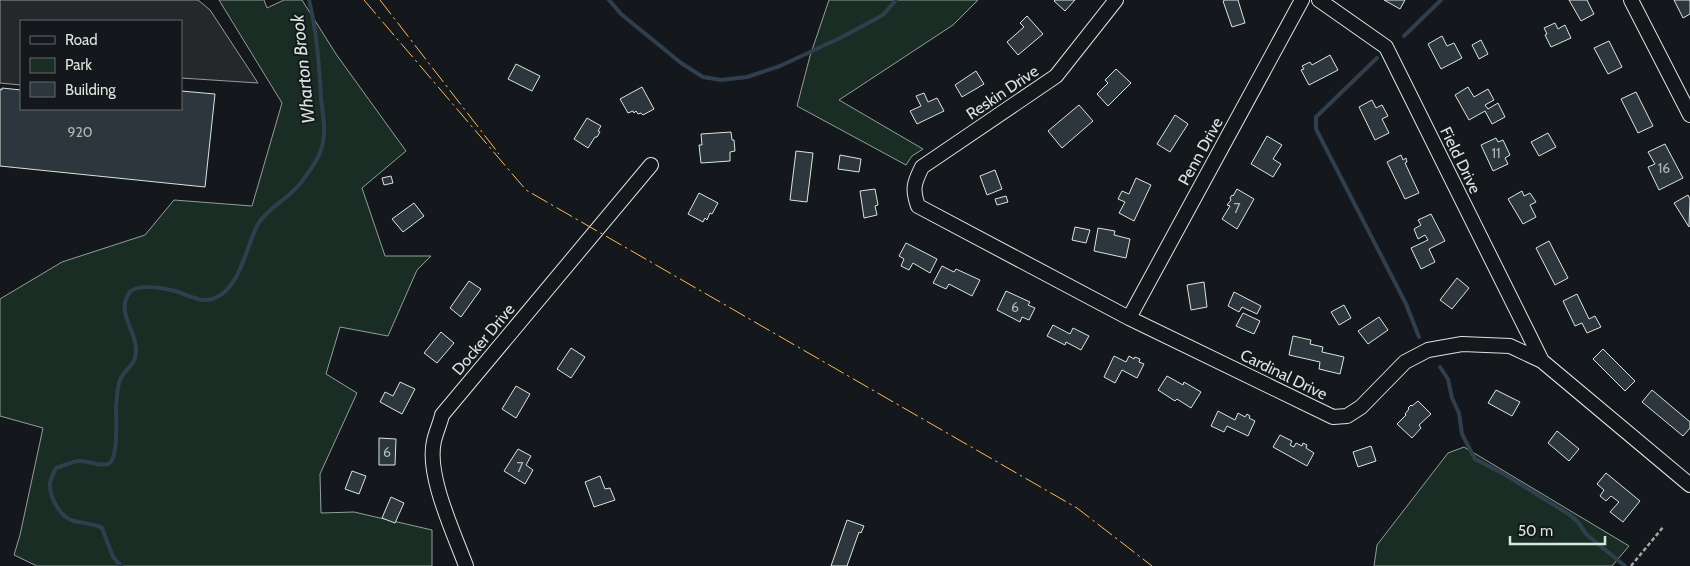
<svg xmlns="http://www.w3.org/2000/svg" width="1690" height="566" font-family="Cabin,sans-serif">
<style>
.green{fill:#1a2d24;stroke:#939e99}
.parking{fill:#24282b;stroke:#939e99}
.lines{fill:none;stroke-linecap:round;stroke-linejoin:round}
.stream{stroke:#2f3f4d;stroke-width:4}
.building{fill:#2c363c;stroke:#d8e6dc}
.minor-casing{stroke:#d8e6dc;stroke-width:16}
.path{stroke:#9da8a2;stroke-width:2.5;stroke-dasharray:4 2.5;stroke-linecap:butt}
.minor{stroke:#14181c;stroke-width:14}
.power{stroke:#ffb74d;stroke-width:1;stroke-dasharray:18 4 2.5 4;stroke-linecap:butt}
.labels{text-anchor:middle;stroke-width:4;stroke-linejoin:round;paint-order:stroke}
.number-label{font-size:14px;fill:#adbab4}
.street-label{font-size:16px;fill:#d8e6dc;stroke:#14181c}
.water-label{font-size:18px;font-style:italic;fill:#d8e6dc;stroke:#14181c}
</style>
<rect width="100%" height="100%" fill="#14181c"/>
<path class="green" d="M219,0H264L267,8L284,0H302L336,54L406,151L362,188L385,256H431L417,270L388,336L340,327L326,374L357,393L320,474L321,513L354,512L432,530V566H37L14,555L20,535L43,428L0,416V299L62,262L145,235L174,200L252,206L282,103Z
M829,0H978L953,25L839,100L923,149L912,156L906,165L797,106L810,56Z
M1464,447L1629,546L1612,566H1374L1377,545L1448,453Z"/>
<path class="parking" d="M0,0H198L210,10L258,83L181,78V21H21V85L0,83Z"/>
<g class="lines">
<path class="stream" d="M609,0L621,14L681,63L703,77L721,80L747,77L780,66L840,38L883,15L896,0
M1404,36L1441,0
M1377,58L1316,117V129L1406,304L1419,337
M1440,367L1448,379L1452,398L1459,413L1462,434L1475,459L1504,474L1570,515L1578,522L1586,534L1625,566
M121,566L113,557L102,528C91,522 82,524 71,520C59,515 49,496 50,483C51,478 54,472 56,468C63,466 71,462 78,461C88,460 98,467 108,464C119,460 116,417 116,406C117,399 117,387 120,380C125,368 136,366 136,351C137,331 116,314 129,293C136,283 165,288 175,291C188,295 202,304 215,298C241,287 246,246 258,224C266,211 280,203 291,193C298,187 305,178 310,170C318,160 323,147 324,135C325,123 322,110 321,97C319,64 317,32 309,0"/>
</g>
<path class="building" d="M1055,0H1075L1065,11L1054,1Z
M1225,0H1238L1245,23L1232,27L1223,1Z
M1384,0H1405L1400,9Z
M1569,0H1587L1594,14L1581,21Z
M1674,0H1690V14L1683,18Z
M1027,16L1043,34L1018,55L1007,42L1024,27L1020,23Z
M1555,23L1558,29L1565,25L1571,38L1551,47L1545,35L1547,34L1544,28Z
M1442,36L1447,46L1454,43L1462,58L1441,69L1428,44Z
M1481,40L1488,54L1479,59L1472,45Z
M1609,41L1622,67L1608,74L1594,48Z
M1330,55L1338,70L1309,85L1301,70L1304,69L1302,66L1310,62L1312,65Z
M516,64L540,76L532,91L508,79Z
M1116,69L1131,83L1108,106L1097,94L1108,83L1105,80Z
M976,71L984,84L962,97L955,85Z
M642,87L654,109L643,115L641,113L638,114L636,111L634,113L633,111L628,113L620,99Z
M1468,87L1474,97L1488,89L1494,100L1485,105L1488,109L1498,103L1505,117L1492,124L1485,111L1469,120L1455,95Z
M2,88L21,90V109H181V91L215,94L205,187L0,166V89L2,90Z
M1636,92L1653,126L1638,133L1621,99Z
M924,93L928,102L937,98L944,111L917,124L910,111L921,106L916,96Z
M1372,100L1376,108L1382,105L1388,116L1382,119L1389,133L1375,140L1359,107Z
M1079,105L1093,121L1062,148L1048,131Z
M1175,115L1188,124L1170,152L1157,144Z
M587,118L601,126L598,131L600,132L597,137H595L588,148L574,139Z
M731,132L732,140H734L735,151L730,152V161L701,163L699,145H702L701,134Z
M1548,133L1556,147L1539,156L1531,142Z
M1267,136L1282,145L1273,159L1281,164L1273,177L1251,164Z
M1496,138L1498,142L1503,140L1510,155L1505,158L1508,164L1493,171L1481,145Z
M1665,144L1683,178L1659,190L1648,167L1655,164L1648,152Z
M796,151L813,153L807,202L790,200Z
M840,155L861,159L859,172L838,169Z
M1401,155L1403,160L1406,158L1407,162L1405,163L1419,193L1405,199L1387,162Z
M995,170L1002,189L987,195L980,176Z
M391,176L393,183L384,185L382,178Z
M1136,178L1151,185L1134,221L1119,213L1125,202L1118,199L1122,191L1129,194Z
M875,189L878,205L875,206L877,215L864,218L860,191Z
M1237,189L1254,199L1237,229L1222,219L1230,206L1227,205L1231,200L1230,198L1232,195L1233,196Z
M1522,191L1524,196L1530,193L1536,202L1530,205L1536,217L1523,224L1508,199Z
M699,193L718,203L712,214L710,213L707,220L705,218L703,222L688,214Z
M1688,195L1690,199L1689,227L1674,203Z
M1006,196L1008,202L997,205L995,199Z
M414,203L424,216L403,232L392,219Z
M1431,214L1445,241L1429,249L1435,262L1421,269L1411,248L1428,240L1425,235L1418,239L1414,229L1421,225L1418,220Z
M1075,227L1090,230L1086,243L1072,240Z
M1098,228L1115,231L1114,235L1130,239L1126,258L1094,251Z
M1549,241L1568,278L1555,285L1536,248Z
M906,243L937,259L930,273L913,263L909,270L901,266L904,259L899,256Z
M942,266L954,272L956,269L980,280L972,296L949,284L946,289L933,283Z
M1457,278L1469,288L1452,309L1440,300Z
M469,281L481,289L461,317L450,308Z
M1204,282L1207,307L1191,310L1187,285Z
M1006,291L1030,302L1028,305L1035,308L1029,320L1022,317L1020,322L997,310Z
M1234,292L1261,306L1257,314L1242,307L1239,312L1228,306Z
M1577,294L1589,319L1595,316L1601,327L1587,333L1582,323L1575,326L1563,301Z
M1344,305L1351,318L1339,325L1331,312Z
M1243,313L1260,321L1254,334L1236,326Z
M1379,317L1388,330L1368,344L1358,331Z
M1053,325L1070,334L1073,328L1089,336L1081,350L1066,342L1065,345L1047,336Z
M441,332L454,343L437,363L424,353Z
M1293,336L1311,340L1310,344L1323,347L1322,352L1344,357L1340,374L1319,369L1320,362L1289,355Z
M571,348L585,357L571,378L557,369Z
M1603,349L1635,381L1625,391L1593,359Z
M1114,356L1126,362L1129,356L1134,359L1135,357L1140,359L1139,362L1144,364L1137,378L1122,370L1115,383L1104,377Z
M1167,376L1183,385L1184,382L1201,392L1191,408L1177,399L1175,401L1158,390Z
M400,382L415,389L402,414L380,402L385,392L393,396Z
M516,386L530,394L516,418L502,409Z
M1496,390L1520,402L1512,416L1488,403Z
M1652,390L1690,422V428L1683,436L1642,402Z
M1418,401L1431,414L1419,425L1421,428L1412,438L1397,424L1406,415L1405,414L1409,409L1408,408L1411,405L1412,406Z
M1218,411L1235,420L1238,413L1245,417L1247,414L1250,416L1249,418L1255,421L1248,436L1227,426L1224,432L1211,426Z
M1557,431L1579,449L1569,461L1548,443Z
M1280,435L1292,441L1290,445L1294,447L1296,443L1302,446L1303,443L1307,445L1306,448L1314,453L1307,466L1273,447Z
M379,438L396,439L395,465H379Z
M1371,446L1376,461L1358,467L1353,452Z
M518,449L531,456L526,465L533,470L525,484L504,471Z
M352,471L366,476L359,494L345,489Z
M1606,473L1640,501L1623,522L1610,512L1619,502L1611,496L1606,501L1600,496L1604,490L1597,484Z
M600,476L605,489L610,488L615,500L594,507L585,482Z
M391,497L404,503L395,523L382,518Z
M847,520L864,526L861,533L859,532L847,566H831Z"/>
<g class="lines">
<g class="minor-casing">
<path id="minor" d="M1116,0L1056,76L922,167C914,183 912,189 918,206L1129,318L1333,417L1347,416L1361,407L1405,362L1428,350L1462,344L1510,346L1542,361L1690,485
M1319,0L1386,47L1542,361
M1631,0L1690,115
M1129,318L1302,0
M466,566C454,533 426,475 434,441C436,432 440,424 442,415L651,165"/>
</g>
<path class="path" d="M1631,566L1664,526"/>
<use href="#minor" class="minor"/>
<path class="power" d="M364,0L526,190L1077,508L1152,566
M380,0L499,154"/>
</g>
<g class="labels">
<g class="number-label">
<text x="80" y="137">920</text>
<text x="1496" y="158">11</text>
<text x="1664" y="173">16</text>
<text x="1237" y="213">7</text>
<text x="1015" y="312">6</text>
<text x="387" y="457">6</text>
<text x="520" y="472">7</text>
</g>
<g class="street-label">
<text transform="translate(1002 92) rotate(-34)" y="6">Reskin Drive</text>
<text transform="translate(1200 151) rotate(-61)" y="6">Penn Drive</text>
<text transform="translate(1461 160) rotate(64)" y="6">Field Drive</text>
<text transform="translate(483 339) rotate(-50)" y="6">Docker Drive</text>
<text transform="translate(1284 374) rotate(26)" y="6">Cardinal Drive</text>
</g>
<g class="water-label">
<text transform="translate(303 69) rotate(-96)" y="6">Wharton Brook</text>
</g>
</g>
<rect x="20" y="20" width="162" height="90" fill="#14181c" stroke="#626a69"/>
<rect x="30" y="36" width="25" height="8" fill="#14181c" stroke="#626a69"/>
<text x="65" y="45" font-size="15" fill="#d8e6dc">Road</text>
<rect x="30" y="58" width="25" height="15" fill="#1a2d24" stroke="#626a69"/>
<text x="65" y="70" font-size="15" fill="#d8e6dc">Park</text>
<rect x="30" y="82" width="25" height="15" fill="#2c363c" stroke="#626a69"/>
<text x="65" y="95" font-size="15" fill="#d8e6dc">Building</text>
<path d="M1510 536v8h95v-8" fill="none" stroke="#d8e6dc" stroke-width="2.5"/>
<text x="1518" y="536" font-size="15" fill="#d8e6dc" stroke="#14181c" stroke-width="4" paint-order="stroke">50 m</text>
</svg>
